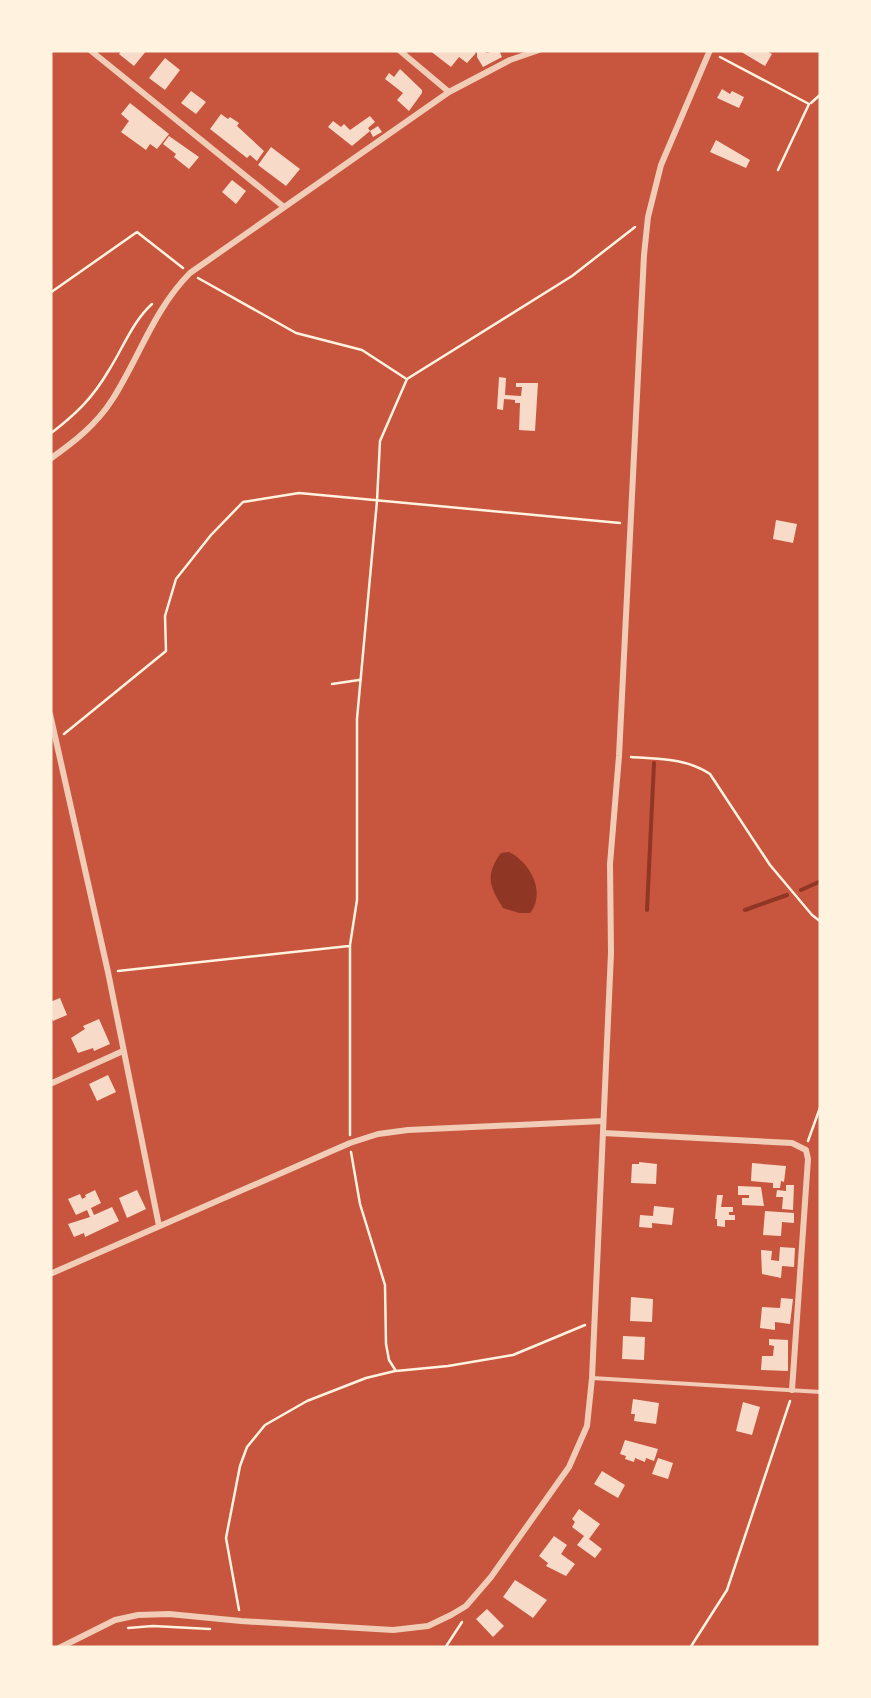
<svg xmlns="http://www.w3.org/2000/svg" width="871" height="1698" font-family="'Exo 2',sans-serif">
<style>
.water{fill:#8f3625}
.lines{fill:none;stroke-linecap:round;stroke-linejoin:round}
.stream{stroke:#8f3625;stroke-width:4}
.building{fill:#f7dbc8}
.path{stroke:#fff3e0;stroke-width:2.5}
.service{stroke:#f1ccb7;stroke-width:4}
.minor{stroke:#f1ccb7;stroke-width:6}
</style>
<rect width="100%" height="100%" fill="#c8553d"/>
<path class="water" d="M509,852C531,863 546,893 530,913H519L503,908C489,886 485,875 501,853Z"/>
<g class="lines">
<path class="stream" d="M801,890L821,881
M647,910L654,763
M745,910L787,895"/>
</g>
<path class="building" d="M122,50H147L134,66L119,54Z
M429,50H472L476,53L467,63L459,57L451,67Z
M477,50H485L486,53L499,50L502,57L483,67L477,57Z
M738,50H765L772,54L765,66Z
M165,58L180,70L165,90L149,78Z
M400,69L422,90V93L409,111L397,100L403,93L385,79L389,73L394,77Z
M722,89L730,94L732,91L744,97L739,108L717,98Z
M191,91L206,102L196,114L181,103Z
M130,103L169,134L157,149L150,144L146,150L121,132L129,121L121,114Z
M221,114L228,119L230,117L239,123L237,126L264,151L257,161L250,155L247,158L210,129Z
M370,116L375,122L368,128L370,131L378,126L382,132L373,137L370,131L352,146L328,127L333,121L341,127L344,124L350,130Z
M169,136L199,157L189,169L174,157L176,154L163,144Z
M716,140L750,160L746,168L710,152Z
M271,147L300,169L286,186L258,165Z
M232,180L246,191L236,204L222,192Z
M499,377L506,378L505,395L521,396L522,387H516V383H538L535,431L519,430L520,403H515V400L504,399L503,410L497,409Z
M776,520L797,524L793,543L773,539Z
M60,998L67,1015L53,1021L50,1014V1002Z
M99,1019L110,1044L94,1051L93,1048L78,1053L71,1038L85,1029L83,1026Z
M108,1075L116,1092L97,1101L89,1084Z
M639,1162L657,1164L656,1184L631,1183L632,1164H639Z
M752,1163L786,1166L784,1182L781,1181L780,1188H773V1183L751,1181Z
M786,1185H794L793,1210L782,1209L783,1197H776L777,1190L786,1191Z
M738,1186L761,1187L764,1206L742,1205V1198H749V1195H738Z
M95,1190L101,1203L91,1208L94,1215L112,1207L119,1221L85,1237L84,1233L74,1237L68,1224L90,1217L87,1210L76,1215L68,1199L80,1194L82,1199L86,1197L85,1195Z
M137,1190L146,1209L127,1218L119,1198Z
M717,1195H723L721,1207H733V1212H729V1215H735V1220H725V1227L717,1226V1219H715Z
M654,1206L674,1208L672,1225L652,1223V1228L639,1227L640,1215L653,1216Z
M765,1211L794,1213V1223L782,1222L781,1236L763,1235Z
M780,1247L795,1248L794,1267L782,1266L781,1278L762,1274L761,1250L772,1251L771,1260L779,1261Z
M631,1297L653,1299L652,1322L630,1321Z
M781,1298L793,1299L790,1324L775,1322V1330L760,1328L762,1307L780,1308Z
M623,1336L645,1337L644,1360L622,1359Z
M769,1339L788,1340V1371L761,1370L762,1356H773L774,1346L769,1345Z
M633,1399L659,1403L656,1424L634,1421L635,1414H631Z
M743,1402L760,1407L752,1435L736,1431Z
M625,1440L658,1449L654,1461L646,1458L645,1462L635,1458L634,1462L625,1459L626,1456L620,1454Z
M658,1458L673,1463L668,1479L652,1474Z
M602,1471L625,1485L618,1498L594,1484Z
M579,1509L600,1524L589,1539L602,1549L595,1558L577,1545L584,1536L572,1527L575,1522L572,1519Z
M554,1536L567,1545L561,1554L575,1564L566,1576L546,1566L548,1563L539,1556Z
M515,1580L547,1600L533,1618L503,1597Z
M487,1609L504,1626L493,1637L476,1619Z"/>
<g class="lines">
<path class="path" d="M720,57L809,104L778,170
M811,103L821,94
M198,278L296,333L362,350L405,378
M50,293L137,232L183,268
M50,434C76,414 92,399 109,370C123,348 133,321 152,304
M332,684L359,680
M64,734L166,651L165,616L176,579L211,535L243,502L299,493L620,523
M631,757C659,759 686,758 710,774L770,865L812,915L821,922
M118,971L349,946
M350,1135V945L357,900V719L377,501L380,441L407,379L572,276L635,227
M808,1141L821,1105
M351,1152L360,1204L385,1285L386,1344L389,1360L396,1371L448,1366L513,1355L585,1325
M239,1610L226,1538L240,1466L247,1447L265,1425L307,1401L366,1378L395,1371
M128,1628L153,1626L210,1629
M445,1648L462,1622
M690,1648L727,1590L790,1401"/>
<path class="service" d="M592,1378L821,1392"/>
<path class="minor" d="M90,50L284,207
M399,50L449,92
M50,459C74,442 96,425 112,400C139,358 154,309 190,273L449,92L510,60L539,50
M50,714L108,972L159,1226
M50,1084L123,1051
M603,1133L792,1143L806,1150L808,1159L792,1390
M50,1274L350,1143L378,1134L408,1130L603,1121
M59,1648L115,1620L138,1615L169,1614L241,1621L393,1630L428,1626L451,1615L466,1606L491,1577L569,1467L587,1426L592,1378L611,953L610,864L619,756L644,255L648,217L661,165L710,50"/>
</g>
<rect width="871" height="1698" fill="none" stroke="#fff3e0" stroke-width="105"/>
</svg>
